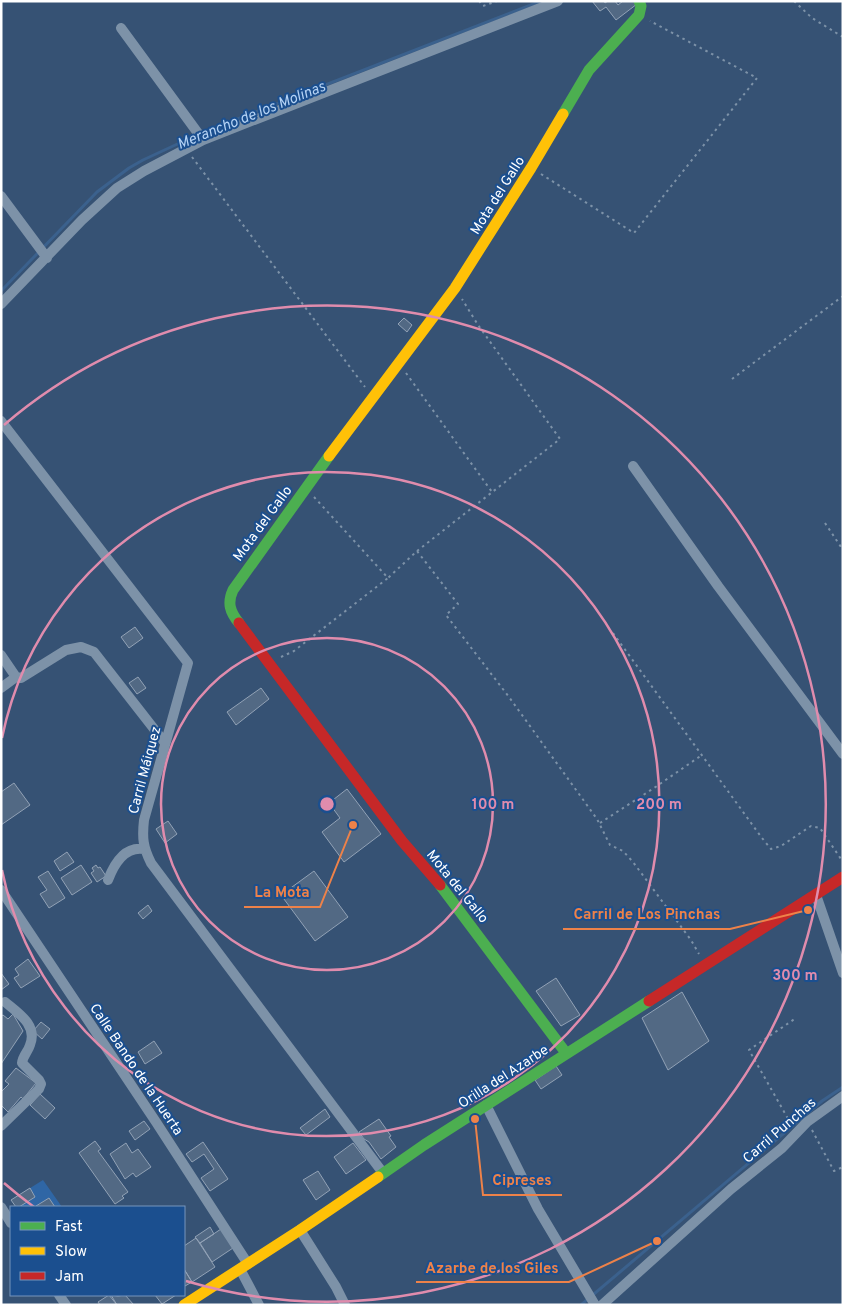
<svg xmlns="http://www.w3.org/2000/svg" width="844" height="1306" font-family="Overpass,sans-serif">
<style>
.green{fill:#2f66a5}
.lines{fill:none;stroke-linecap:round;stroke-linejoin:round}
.stream{stroke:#3b618d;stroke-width:3}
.building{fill:#526984;stroke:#92a2b6}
.path{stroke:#7d92a8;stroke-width:2;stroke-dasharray:2.5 4;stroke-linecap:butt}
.street{stroke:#7d92a8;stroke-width:10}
.fast{stroke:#4caf50;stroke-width:11}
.slow{stroke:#ffc107;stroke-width:11}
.jam{stroke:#c62828;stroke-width:11}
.ring{fill:none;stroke:#e08cad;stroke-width:2.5}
.labels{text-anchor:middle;stroke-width:4;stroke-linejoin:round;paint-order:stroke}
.street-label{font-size:14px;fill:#fff;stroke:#1b4f8f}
.water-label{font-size:15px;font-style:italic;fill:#b5d3f5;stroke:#1b4f8f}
.centre{fill:#e08cad;stroke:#1b4f8f;stroke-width:2.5}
.ring-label{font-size:15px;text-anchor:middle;font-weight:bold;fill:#e08cad;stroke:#1b4f8f;stroke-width:4;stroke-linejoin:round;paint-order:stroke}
.leader{fill:none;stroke:#ee8249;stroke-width:2}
.callout-dot{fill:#ee8249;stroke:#1b4f8f;stroke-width:2}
.callout-label{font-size:15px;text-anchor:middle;font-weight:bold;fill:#ee8249;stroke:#1b4f8f;stroke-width:4;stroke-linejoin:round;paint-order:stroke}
</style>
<rect width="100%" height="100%" fill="#365274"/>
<path class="green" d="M43,1180L62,1207H16L11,1200Z"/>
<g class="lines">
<path class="stream" d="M1,291L97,192L129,168L143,160L199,134L541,1
M581,1305L822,1101L843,1087"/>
</g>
<path class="building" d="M592,1H604L605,3L608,1H615L618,5L623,1H635L637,4L616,20L606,7L600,11Z
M404,318L412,325L407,332L398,324Z
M135,627L143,638L129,648L121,637Z
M138,677L146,688L137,694L129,683Z
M261,688L269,699L236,725L227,712Z
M14,783L30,805L1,825V792Z
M347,789L381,834L344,862L322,832L340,818L329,803Z
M168,821L177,834L165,843L156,829Z
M67,852L74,862L60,871L54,861Z
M81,865L92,882L72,895L61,878Z
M96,865L98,868L100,867L106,876L97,882L91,873L94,871L92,868Z
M48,871L65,898L49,908L40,894L47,890L38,877Z
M314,871L348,917L315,941L281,895Z
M148,905L152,911L143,919L138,913Z
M28,959L40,976L21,988L14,978L19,975L15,969Z
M1,973L9,984L1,990Z
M556,978L580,1015L561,1026L536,991Z
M682,992L709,1041L668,1070L642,1018Z
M13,1014L23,1031L1,1064V1016L3,1015L8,1019Z
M41,1022L50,1029L42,1039L33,1031Z
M154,1041L162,1053L145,1064L138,1052Z
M556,1066L562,1075L541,1089L535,1080Z
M16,1068L36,1083L23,1099L21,1097L8,1112L1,1105V1092L9,1084L5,1081Z
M40,1094L55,1108L45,1119L30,1105Z
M325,1109L330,1117L306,1135L300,1128Z
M379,1119L391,1136L389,1137L396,1147L381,1159L369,1142L364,1139L359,1132Z
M144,1121L150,1129L135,1140L129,1131Z
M95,1141L101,1149L98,1151L128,1192L122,1196L124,1198L115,1204L79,1153Z
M203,1142L228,1179L210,1191L201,1178L214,1169L204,1154L192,1162L186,1154Z
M126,1143L132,1153L138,1149L151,1167L136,1177L133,1173L125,1179L110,1154Z
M353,1143L366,1160L346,1174L334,1157Z
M318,1171L330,1190L316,1200L303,1180Z
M30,1188L35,1197L19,1207H16L11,1200Z
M49,1198L55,1207H36V1206Z
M210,1227L214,1234L200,1243L195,1237Z
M221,1229L233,1248L212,1262L200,1243Z
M196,1238L215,1267L192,1282L184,1269V1246Z
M184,1269L192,1282L185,1286L184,1285Z
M109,1295L117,1305H100L98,1302Z
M111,1295L118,1296L125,1295L134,1305H117Z
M155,1295H176L162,1304Z"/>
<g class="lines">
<path class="path" d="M479,1L483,6L497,1
M794,1L812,18L843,37
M192,157L365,387
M541,174L634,233L757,78L650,21
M406,373L492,492
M732,379L843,296
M314,497L388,578L417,551L458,604L446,615L509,697L597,819L610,845L623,851L633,862L691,940L699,954
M825,523L843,550
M417,551L560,439L478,325L462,299
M613,633L762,838L771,849L781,846L811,826L820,828L843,862
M281,657L294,651L388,578
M600,823L654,788L702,755
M791,1124L749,1050L796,1018
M812,1130L834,1171L843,1167"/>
<path class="street" d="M121,28L203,140
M1,196L47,258
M1,304L82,220L117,188L144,171L203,140L558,1
M1,421L188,663L144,820C142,838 143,847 151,863L383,1173
M633,466L718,586L843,754
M1,655L16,677L21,678L66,650L81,647L94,652L165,743
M1,688L16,677
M108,880C114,864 125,846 144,849
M1,890L156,1122L248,1264
M816,895L843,973
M486,1105L538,1209L595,1305
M1,1126L39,1089L41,1084L39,1080L22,1063C23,1055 28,1052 30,1045C38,1025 18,1013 5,1002
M1,1207L11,1223
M300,1230L336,1287L345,1305
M240,1269L259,1305
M59,1295L66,1305
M602,1305L731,1189L782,1148L807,1122L843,1096"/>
<path class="fast" d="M563,114L589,70L639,15L641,6L639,1
M239,623C230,612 227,603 233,590L329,456
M440,885L566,1053
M378,1177L424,1145L649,1001"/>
<path class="slow" d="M329,456L455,288L531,168L563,114
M184,1305L300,1230L378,1177"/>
<path class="jam" d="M239,623L402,841L440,885
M649,1001L843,877"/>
</g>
<g class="ring">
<circle cx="327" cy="804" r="166"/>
<path d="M2 738A332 332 0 1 1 2 870"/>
<path d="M34 1207A498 498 0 0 1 4 1183M4 425A498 498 0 1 1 186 1281"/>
</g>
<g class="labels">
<g class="street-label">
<text transform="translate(497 195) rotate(-58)" y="5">Mota del Gallo</text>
<text transform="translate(262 523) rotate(-54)" y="5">Mota del Gallo</text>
<text transform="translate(144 770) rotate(-75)" y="5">Carril Máiquez</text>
<text transform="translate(458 886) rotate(51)" y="5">Mota del Gallo</text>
<text transform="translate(137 1069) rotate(56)" y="5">Calle Bando de la Huerta</text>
<text transform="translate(503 1076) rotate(-33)" y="5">Orilla del Azarbe</text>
<text transform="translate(779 1130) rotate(-41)" y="5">Carril Punchas</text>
</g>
<g class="water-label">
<text transform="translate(251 115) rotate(-22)" y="5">Merancho de los Molinas</text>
</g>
</g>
<circle cx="327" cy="804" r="8" class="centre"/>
<g class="ring-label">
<text x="493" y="809">100 m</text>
<text x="659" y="809">200 m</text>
<text x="795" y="980">300 m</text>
</g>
<path class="leader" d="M353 825L320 907H244M808 910L730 929H563M475 1119L483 1195H562M657 1241L569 1282H416"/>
<g class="callout-dot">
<circle cx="353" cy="825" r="5"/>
<circle cx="808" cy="910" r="5"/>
<circle cx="475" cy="1119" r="5"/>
<circle cx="657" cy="1241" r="5"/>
</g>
<g class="callout-label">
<text x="282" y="897">La Mota</text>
<text x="647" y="919">Carril de Los Pinchas</text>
<text x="522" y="1185">Cipreses</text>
<text x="492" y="1273">Azarbe de los Giles</text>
</g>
<rect width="844" height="1306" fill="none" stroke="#ffffff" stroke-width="5"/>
<rect x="10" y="1206" width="175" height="90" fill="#1b4f8f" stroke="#7695bc"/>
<rect x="20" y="1222" width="25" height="8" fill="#4caf50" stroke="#7695bc"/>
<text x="55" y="1231" font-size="15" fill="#ffffff">Fast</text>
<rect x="20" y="1247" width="25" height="8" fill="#ffc107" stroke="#7695bc"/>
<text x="55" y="1256" font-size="15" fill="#ffffff">Slow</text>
<rect x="20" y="1272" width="25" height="8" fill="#c62828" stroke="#7695bc"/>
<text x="55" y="1281" font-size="15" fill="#ffffff">Jam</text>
</svg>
